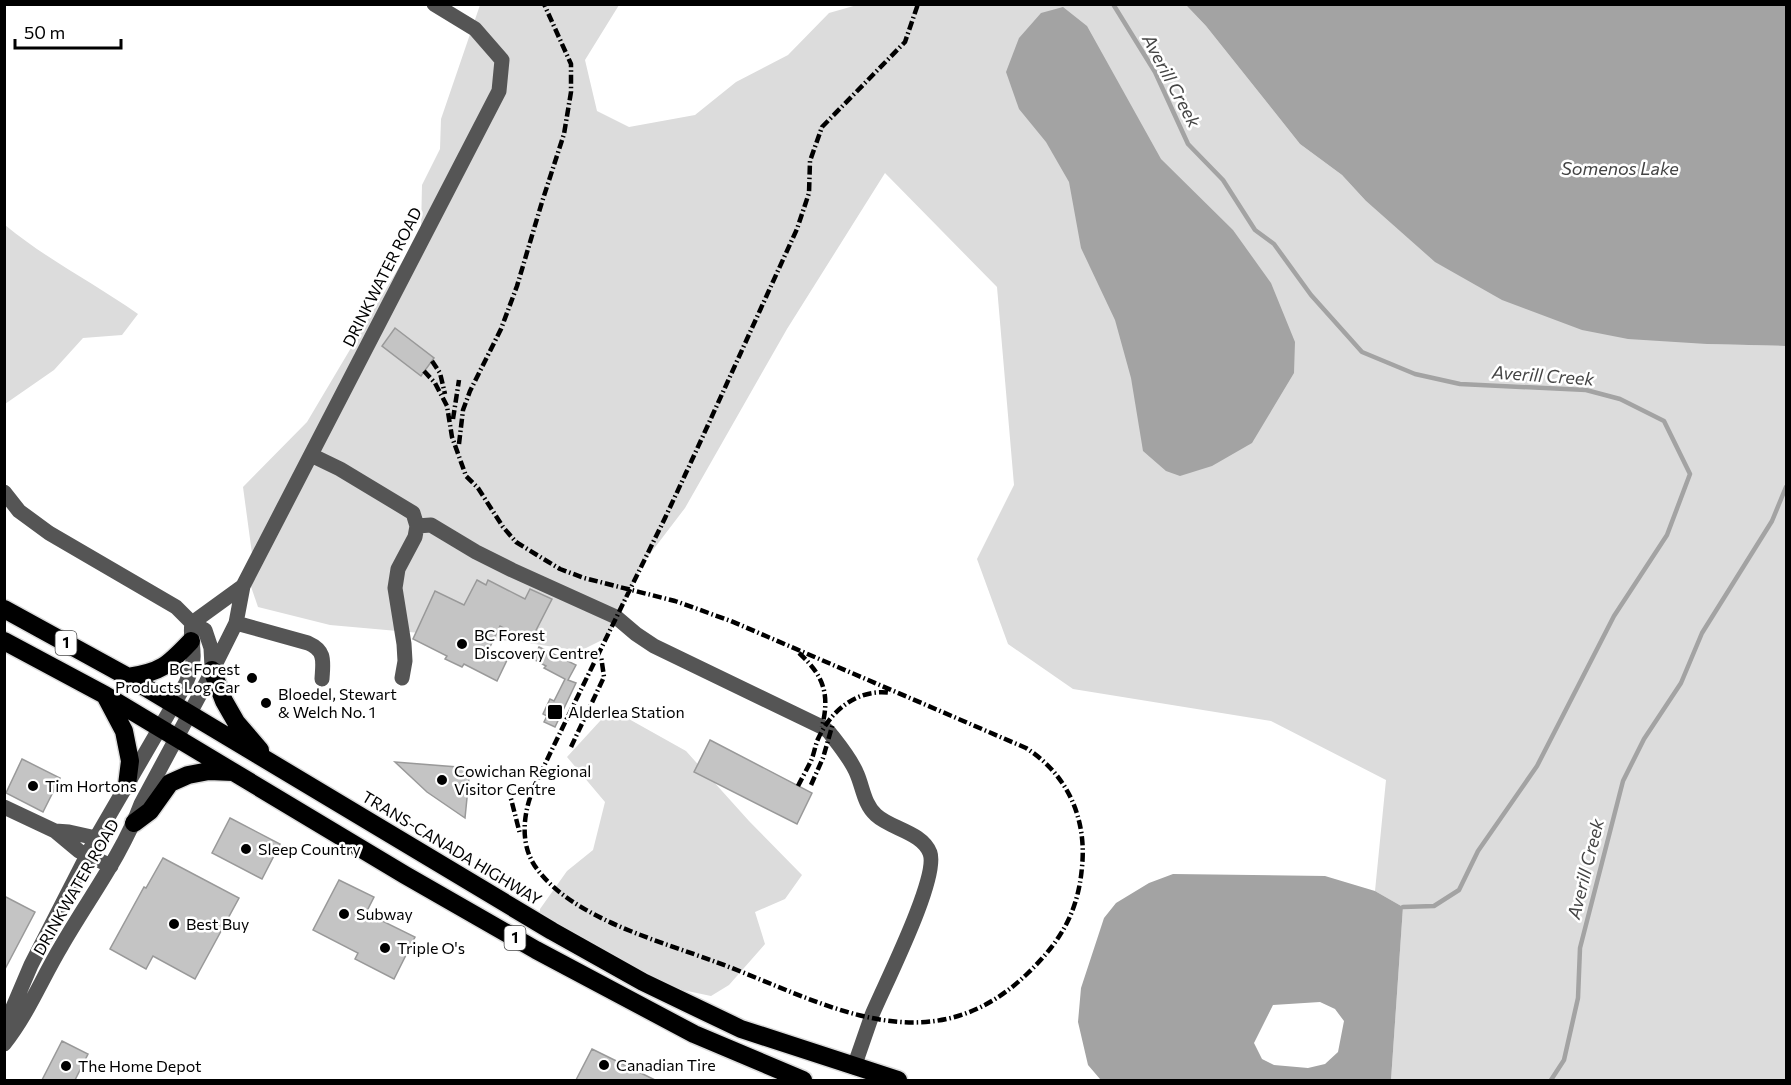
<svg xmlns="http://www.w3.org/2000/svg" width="1791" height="1085" font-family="Commissioner,sans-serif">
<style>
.green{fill:#dcdcdc}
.water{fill:#a3a3a3;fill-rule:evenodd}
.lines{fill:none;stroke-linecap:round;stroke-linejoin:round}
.stream{stroke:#a3a3a3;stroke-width:4.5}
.building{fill:#c4c4c4;stroke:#999;stroke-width:1.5}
.highway-casing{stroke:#dbdbdb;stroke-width:21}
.minor{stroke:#555;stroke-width:15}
.highway{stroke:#000;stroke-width:18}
.rail{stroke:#000;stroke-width:4.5;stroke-dasharray:9 3 1.5 3;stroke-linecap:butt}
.poi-dot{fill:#000;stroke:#fff;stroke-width:2}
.labels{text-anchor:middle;stroke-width:5;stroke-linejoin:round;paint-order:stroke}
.shield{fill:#fff;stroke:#4c4c4c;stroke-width:1.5}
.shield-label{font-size:15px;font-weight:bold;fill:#000}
.street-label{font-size:16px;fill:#000;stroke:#fff}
.poi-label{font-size:16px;fill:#000;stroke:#fff;text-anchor:start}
.water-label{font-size:18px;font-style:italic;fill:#444;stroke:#fff}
</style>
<rect width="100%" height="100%" fill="#fff"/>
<path class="green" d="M480,5H619L585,60L597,111L629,127L695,115L736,82L788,55L829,13L857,5H1186L1206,26L1300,144L1342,175L1365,200L1707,344L1786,346V1080H1391L1403,907L1375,891L1386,780L1271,721L1073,689L1008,644L977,559L1014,485L997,287L885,173L787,329L685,508L643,563L608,637L580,651L522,642L330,625L258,607L246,572L253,561L243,487L307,422L421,230L422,185L440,149L441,119Z
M5,225C46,259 94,283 138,314L122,335L83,338L54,370L5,404Z
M611,709L686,751L749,821L802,875L785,899L755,912L765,944L729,985L711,996L678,989L540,924V909L567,871L593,850L605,802L567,757Z"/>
<path class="water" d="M1186,5H1786V346L1707,344L1628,339L1582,330L1502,300L1435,262L1365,200L1342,175L1300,144L1206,26Z
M1063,7L1087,26L1161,159L1233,230L1271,283L1295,342L1294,373L1252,443L1212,466L1180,476L1166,471L1143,451L1131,378L1115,320L1081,248L1069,182L1046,142L1019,109L1006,72L1019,38L1041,13Z
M1173,874L1325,876L1375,891L1403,907L1391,1080H1112L1100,1079L1088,1065L1078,1022L1081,988L1104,918L1116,903L1149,883ZM1320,1002L1335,1009L1344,1021L1338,1052L1325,1064L1308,1068L1274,1065L1262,1059L1254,1043L1273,1005Z"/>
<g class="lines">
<path class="stream" d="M1113,4L1155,72L1188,144L1223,180L1255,230L1274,244L1311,295L1362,352L1415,374L1460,384L1586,390L1620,399L1664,421L1690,474L1667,535L1614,616L1537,766L1478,851L1459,890L1434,906L1403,907
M1551,1080L1564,1060L1578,998L1580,948L1623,781L1644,739L1681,683L1702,633L1772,521L1786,487"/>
</g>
<path class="building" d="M395,328L434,358L421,376L382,346Z
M477,580L486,585L488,580L525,599L530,589L552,599L530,642L500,626L489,649L508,658L497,681L464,664L462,667L445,659L447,656L413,639L435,591L464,605Z
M539,647L576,665L568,680L576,683L555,727L544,722L547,716L543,714L550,699L554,701L565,679L544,668L546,666L533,659Z
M710,740L812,793L797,824L694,772Z
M22,759L60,778L43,812L6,793Z
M395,762L470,768L465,818L427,792Z
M230,818L280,844L262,879L212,853Z
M163,858L239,898L195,979L153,956L146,969L110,949L144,887L146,888Z
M339,880L374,897L366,913L415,937L394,979L355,959L358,953L313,930Z
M4,896L35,912L4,971Z
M62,1041L88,1054L75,1080H42Z
M592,1049L655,1080H576Z"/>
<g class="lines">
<g class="highway-casing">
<path id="highway" d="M4,609L128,677L552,931L643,982L741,1029L898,1080
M4,641L105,695L405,875L536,950L694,1034L803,1080
M212,670L224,701L236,722L260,750
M128,677C162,672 168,665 191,641
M106,697L124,731L130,761L127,785
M134,823L150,811L170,783L188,775L209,771L233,772"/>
</g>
<path class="minor" d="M311,455L340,469L413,513L417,526L415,537L398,569L395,588L404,644L405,661L402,678
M4,492L19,511L49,533L176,607L192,623L205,630L211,648L212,667
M417,526L431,525L476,552L512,570L616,617L636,634L654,646L824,728L829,732C839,745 851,759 857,774C863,788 864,804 876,815C891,829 922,832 930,853C939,878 884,986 872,1015C866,1032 860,1050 854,1067
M192,623L243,586
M236,623L308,643C326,651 323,661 322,679
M4,807L55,831L79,851L111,866
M55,831L69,832L96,838
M5,1043V1026L31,965L96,838L186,683C190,673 194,664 193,653C193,643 190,634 192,623
M4,1044C28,1014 42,978 62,945C89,898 122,855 141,804L205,685L236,623L243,586L499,91L502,60L475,29L434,4"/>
<use href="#highway" class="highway"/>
<path class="rail" d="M432,361L440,373L445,394
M424,371L435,383L447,406L452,437L466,476L478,488L503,527L516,542L537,555L560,569L584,578L675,601L731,621L1026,748C1067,774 1087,818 1082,867C1078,913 1060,942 1028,973C928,1070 822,1001 716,962C660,941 574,919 537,869C519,845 523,813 534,787C577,697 621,608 665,518C710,422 753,325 797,229L809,193L810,161L822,127L905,42L918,4
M453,419L459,380
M459,444L463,410L470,391L501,329L517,286L542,202L564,134L571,92V64L544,4
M799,653C824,676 830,694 822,727
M571,747L604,677L601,656
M811,785L823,758L833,723
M798,786C802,778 807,769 811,761C814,754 815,746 818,739C831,710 858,688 891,693
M508,787L520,834"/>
</g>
<g class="poi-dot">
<circle cx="462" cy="644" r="6"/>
<circle cx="252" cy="678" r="6"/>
<circle cx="266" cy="703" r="6"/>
<rect x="547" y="704" width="16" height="16" rx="3"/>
<circle cx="442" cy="780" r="6"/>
<circle cx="33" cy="786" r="6"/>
<circle cx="246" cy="849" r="6"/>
<circle cx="344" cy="914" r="6"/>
<circle cx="174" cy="924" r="6"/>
<circle cx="385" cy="948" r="6"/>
<circle cx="604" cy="1065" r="6"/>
<circle cx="66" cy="1066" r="6"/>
</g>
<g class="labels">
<g class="shield">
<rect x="55.5" y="631" width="21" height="24" rx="4.5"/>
<rect x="504.5" y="926" width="21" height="24" rx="4.5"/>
</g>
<g class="shield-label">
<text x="66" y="648">1</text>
<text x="515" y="943">1</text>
</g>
<g class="street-label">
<text transform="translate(382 277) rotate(-63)" y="6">DRINKWATER ROAD</text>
<text transform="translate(452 848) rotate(31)" y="6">TRANS-CANADA HIGHWAY</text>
<text transform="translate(76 887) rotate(-60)" y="6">DRINKWATER ROAD</text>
</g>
<g class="poi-label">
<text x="474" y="641">BC Forest<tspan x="474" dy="18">Discovery Centre</tspan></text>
<text x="240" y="675" text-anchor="end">BC Forest<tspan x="240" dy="18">Products Log Car</tspan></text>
<text x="278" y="700">Bloedel, Stewart<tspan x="278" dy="18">&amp; Welch No. 1</tspan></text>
<text x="568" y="718">Alderlea Station</text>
<text x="454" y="777">Cowichan Regional<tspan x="454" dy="18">Visitor Centre</tspan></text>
<text x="45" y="792">Tim Hortons</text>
<text x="258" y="855">Sleep Country</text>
<text x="356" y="920">Subway</text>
<text x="186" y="930">Best Buy</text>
<text x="397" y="954">Triple O's</text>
<text x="616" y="1071">Canadian Tire</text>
<text x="78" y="1072">The Home Depot</text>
</g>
<g class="water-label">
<text transform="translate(1171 81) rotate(62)" y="6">Averill Creek</text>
<text x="1620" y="175">Somenos Lake</text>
<text transform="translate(1543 376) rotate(4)" y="6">Averill Creek</text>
<text transform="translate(1586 869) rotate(-76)" y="6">Averill Creek</text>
</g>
</g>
<rect width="1791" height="1085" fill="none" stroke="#000000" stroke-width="12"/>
<path d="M15 39v9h106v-9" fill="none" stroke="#000000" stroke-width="3"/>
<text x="24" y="39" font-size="18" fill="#000000" stroke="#ffffff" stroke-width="4.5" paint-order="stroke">50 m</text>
</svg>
